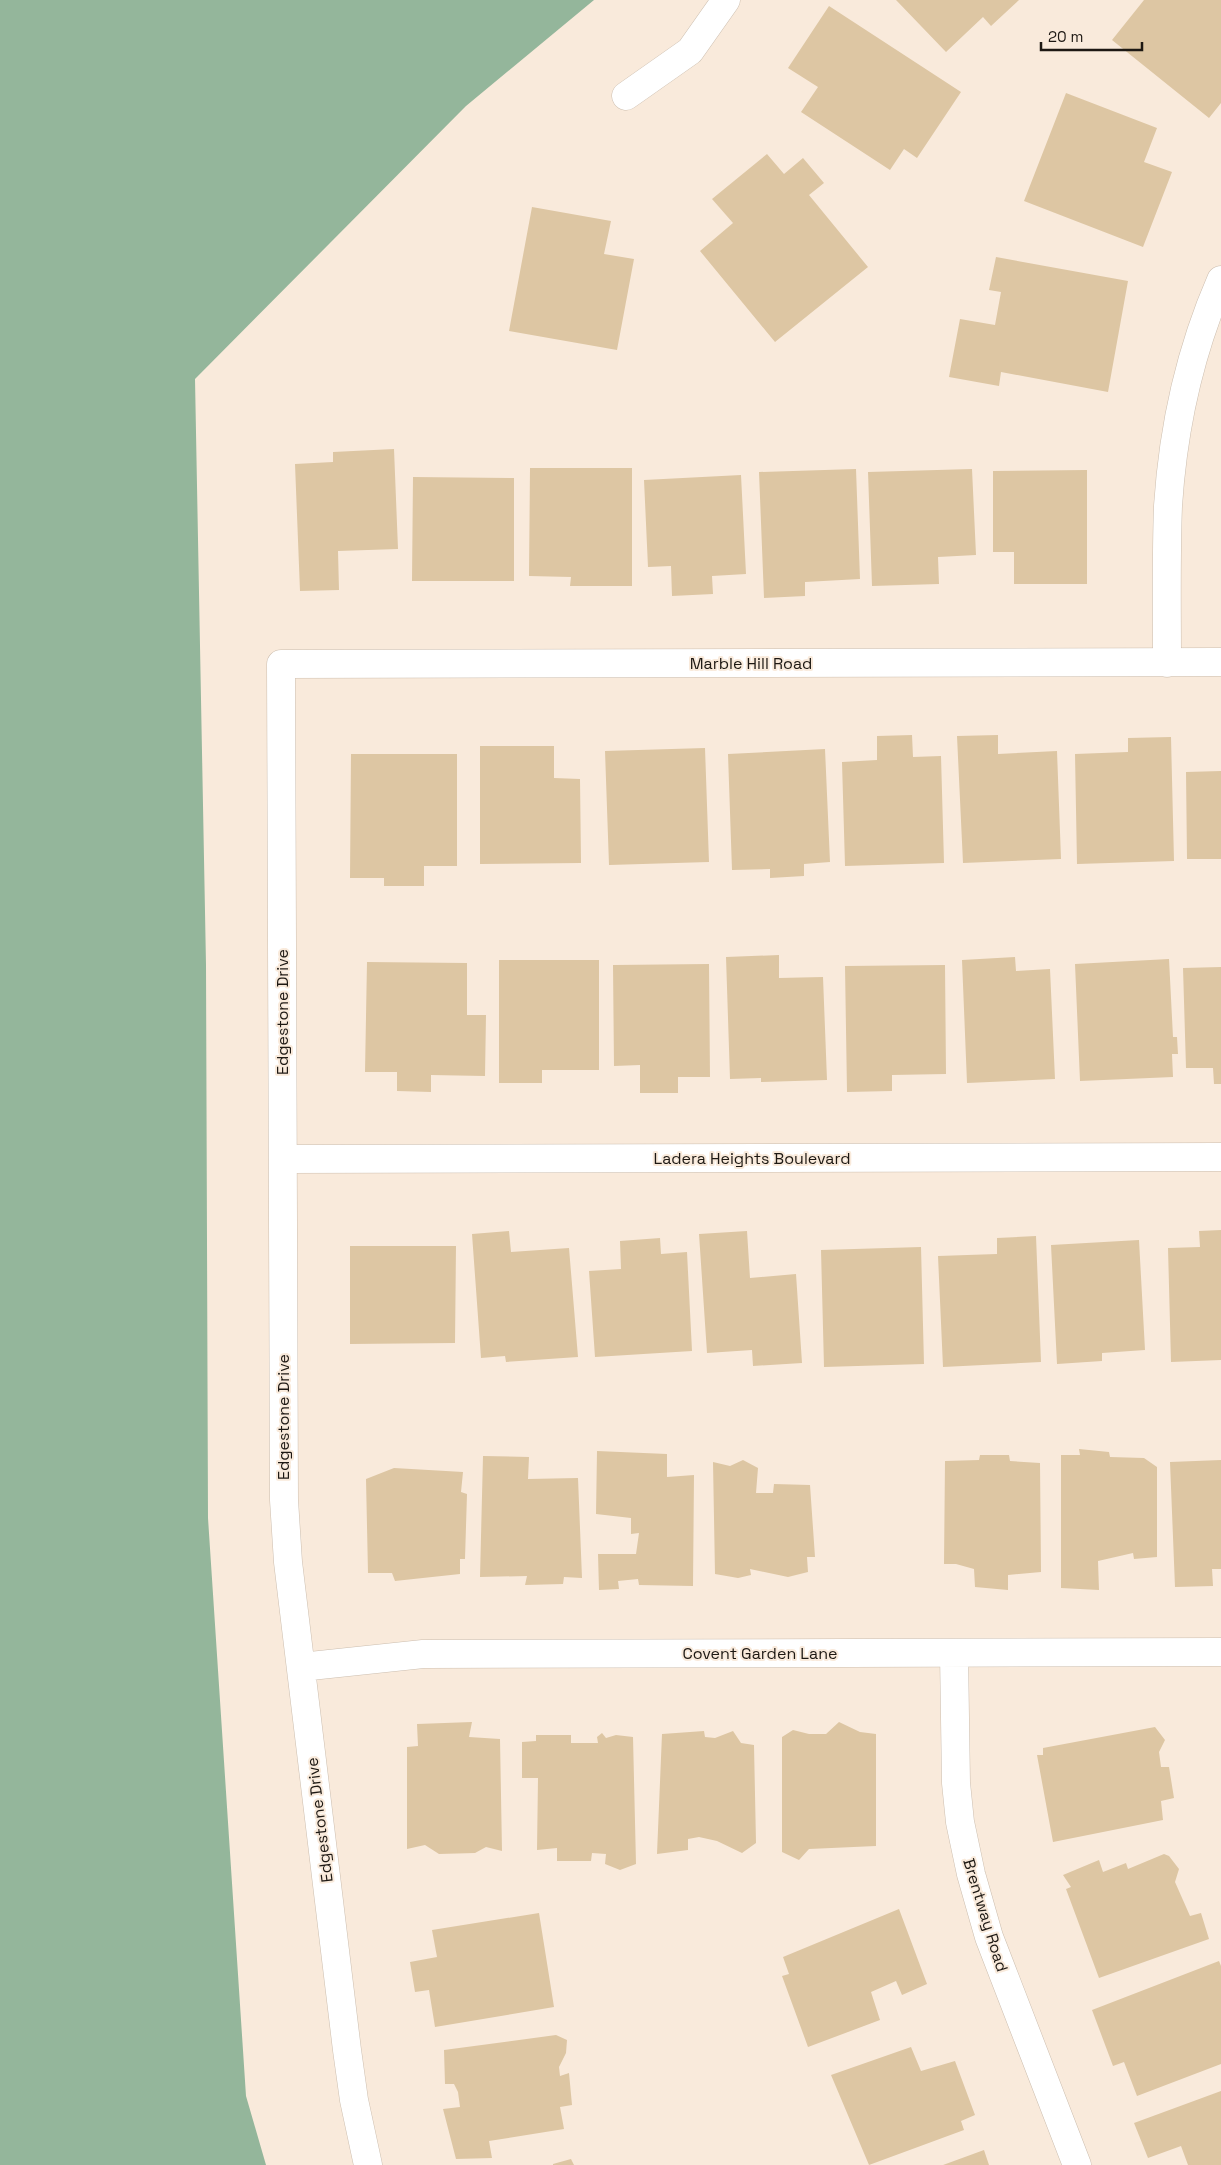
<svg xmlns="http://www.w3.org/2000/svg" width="1221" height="2165" font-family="'Space Grotesk',sans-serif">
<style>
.forest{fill:#94b69b}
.building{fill:#ddc6a3}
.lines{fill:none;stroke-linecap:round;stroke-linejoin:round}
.street-casing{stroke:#ccbeaf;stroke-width:29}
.street{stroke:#fff;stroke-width:28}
.labels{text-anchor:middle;stroke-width:4;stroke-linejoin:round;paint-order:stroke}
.street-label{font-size:16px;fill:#1d1813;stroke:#f9eadb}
</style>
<rect width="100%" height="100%" fill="#f9eadb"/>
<path class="forest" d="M0,0H594L466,106L195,379L206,965L208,1518L246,2096L266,2165H0Z"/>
<path class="building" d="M896,0H1019L991,26L983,17L946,52Z
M1144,0H1221V103L1209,118L1112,40Z
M829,6L961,92L917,158L904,149L890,170L801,112L818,87L788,68Z
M1066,93L1157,128L1144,162L1172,172L1143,247L1024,201Z
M767,154L784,174L803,158L824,183L809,195L868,267L775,342L700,251L733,223L712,199Z
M532,207L611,221L604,254L634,259L617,350L509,331Z
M996,257L1128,281L1108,392L1001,372L999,386L949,377L960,319L995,325L1001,292L989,290Z
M394,449L398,549L338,551L339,590L300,591L295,464L333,462V452Z
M530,468H632V586H570L571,577L529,576Z
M856,469L860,579L805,582V596L764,598L759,472Z
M972,469L976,555L938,557L939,584L872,586L868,472Z
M1087,470V584H1014V552H993V471Z
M741,475L746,574L712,576L713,594L672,596L671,566L648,567L644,480Z
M413,477L514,478V581H412Z
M912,735L913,757L941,756L944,863L845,866L842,762L877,760V736Z
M998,735V754L1057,751L1061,859L963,863L957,736Z
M1171,737L1174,861L1077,864L1075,754L1128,752V738Z
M480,746H554V778L580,779L581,863L480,864Z
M705,748L709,862L609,865L605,751Z
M825,749L830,862L804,864V876L770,878V869L732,870L728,754Z
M351,754H457V866H424V886H384V878H350Z
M1221,771V859H1187L1186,772Z
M779,955V978L823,977L827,1080L761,1082V1078L730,1079L726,957Z
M1015,957L1016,971L1050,969L1055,1079L967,1083L962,960Z
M1169,959L1173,1037H1177L1178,1054H1172L1173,1077L1080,1081L1075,964Z
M499,960H599V1070H542V1083H499Z
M367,962L467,963V1015H486L485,1076L431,1075V1092L397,1091V1072H365Z
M709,964L710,1077H678V1093H640V1065L614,1066L613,965Z
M945,965L946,1074L892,1075V1091L847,1092L845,966Z
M1221,967V1084H1214L1213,1068H1186L1183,968Z
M1221,1230V1360L1171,1362L1168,1248L1200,1247L1199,1231Z
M509,1231L511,1252L569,1248L578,1357L506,1362L505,1356L481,1358L472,1234Z
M747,1231L750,1278L796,1274L802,1363L753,1366L752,1350L707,1353L699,1234Z
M1036,1236L1041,1362L943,1367L938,1256L997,1254V1238Z
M660,1238L661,1254L687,1252L692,1351L595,1357L589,1271L621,1269L620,1241Z
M1139,1240L1145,1350L1102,1353V1361L1057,1364L1051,1245Z
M350,1246H456L455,1343L350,1344Z
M921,1247L924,1364L824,1367L821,1250Z
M1079,1449L1109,1452L1110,1457L1144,1458L1157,1467V1557L1134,1559L1133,1553L1098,1561L1099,1590L1061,1588V1455H1080Z
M597,1451L667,1454V1477L694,1475L693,1586L639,1585L638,1579L618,1581L619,1589L599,1590L598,1554H636L639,1533L631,1534V1518L596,1514Z
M980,1455H1009L1010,1461L1040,1463L1041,1572L1008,1575V1590L975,1587L974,1569L956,1564H944L945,1461L979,1460Z
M483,1456L529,1457L528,1479L578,1478L582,1578L564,1577L563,1584L525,1585L527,1576L480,1577Z
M743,1460L758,1468L756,1493H773L774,1484L810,1485L815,1557H807L808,1572L788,1577L750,1569L751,1575L738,1578L715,1574L713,1462L730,1466Z
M1221,1460V1569H1212L1213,1586L1175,1587L1170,1462Z
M394,1468L463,1472L461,1492L467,1494L465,1559H460V1574L395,1581L392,1573H368L366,1479Z
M472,1722L469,1737L500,1739L502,1851L486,1847L475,1853L439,1854L425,1845L407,1849V1747L418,1746L417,1724Z
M839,1722L860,1732L876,1734V1846L809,1849L799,1860L782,1852V1737L793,1730L809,1734H826Z
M1155,1727L1165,1740L1159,1752L1161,1767H1169L1174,1798L1161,1801L1163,1820L1053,1842L1037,1755H1043V1748Z
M704,1731L705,1737L715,1738L733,1731L741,1743L754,1745L756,1843L742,1853L717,1841L699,1837L688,1839V1850L657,1854L662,1734Z
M602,1733L606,1738L616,1735L633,1737L636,1864L620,1870L605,1864L606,1854L592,1853L591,1861H557V1848L537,1850L538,1778H522V1742L536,1741V1735H571V1743H598L597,1737Z
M1164,1854L1169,1856L1179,1869L1175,1882L1190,1916L1201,1913L1209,1939L1099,1978L1066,1889L1071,1887L1063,1875L1099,1860L1103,1872L1126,1863L1128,1869Z
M899,1909L927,1984L902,1995L896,1981L871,1992L880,2020L808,2047L782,1976L789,1974L783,1957Z
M539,1913L554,2007L435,2027L429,1990L415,1992L410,1962L437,1957L432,1930Z
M1219,1961L1221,1966V2064L1137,2096L1124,2062L1113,2066L1092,2010Z
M556,2035L567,2040L566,2053L559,2067L560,2076L569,2073L572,2105L560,2107L564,2129L489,2141L492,2158L456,2159L443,2109L460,2107L458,2092L454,2084H445L444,2050Z
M911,2047L921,2071L955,2061L975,2115L961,2121L964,2130L869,2165L831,2075Z
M1221,2091V2165H1188L1181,2146L1148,2158L1134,2123Z
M984,2150L989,2165H943Z
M571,2159L574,2165H553V2164Z"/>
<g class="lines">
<g class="street-casing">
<path id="street" d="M626,96L690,51L726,0
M1167,663C1167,611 1166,558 1168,506C1173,429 1190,351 1221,280
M283,1159L1221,1157
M954,1653L956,1783L960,1822L971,1874L989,1937L1077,2165
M301,1667L423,1654L1221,1652
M368,2165L354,2100L347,2050L288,1562L284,1500L281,664L1221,662"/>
</g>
<use href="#street" class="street"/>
</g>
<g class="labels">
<g class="street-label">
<text x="751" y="669">Marble Hill Road</text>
<text transform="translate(282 1012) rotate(-90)" y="6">Edgestone Drive</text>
<text x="752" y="1164">Ladera Heights Boulevard</text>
<text transform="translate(283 1417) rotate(-90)" y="6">Edgestone Drive</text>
<text x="760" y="1659">Covent Garden Lane</text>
<text transform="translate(319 1820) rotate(-97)" y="6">Edgestone Drive</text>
<text transform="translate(986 1915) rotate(73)" y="6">Brentway Road</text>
</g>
</g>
<path d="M1041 42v8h101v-8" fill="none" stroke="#1d1813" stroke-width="2.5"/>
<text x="1048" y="42" font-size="15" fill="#1d1813" stroke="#f9eadb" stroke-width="4" paint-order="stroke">20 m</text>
</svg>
